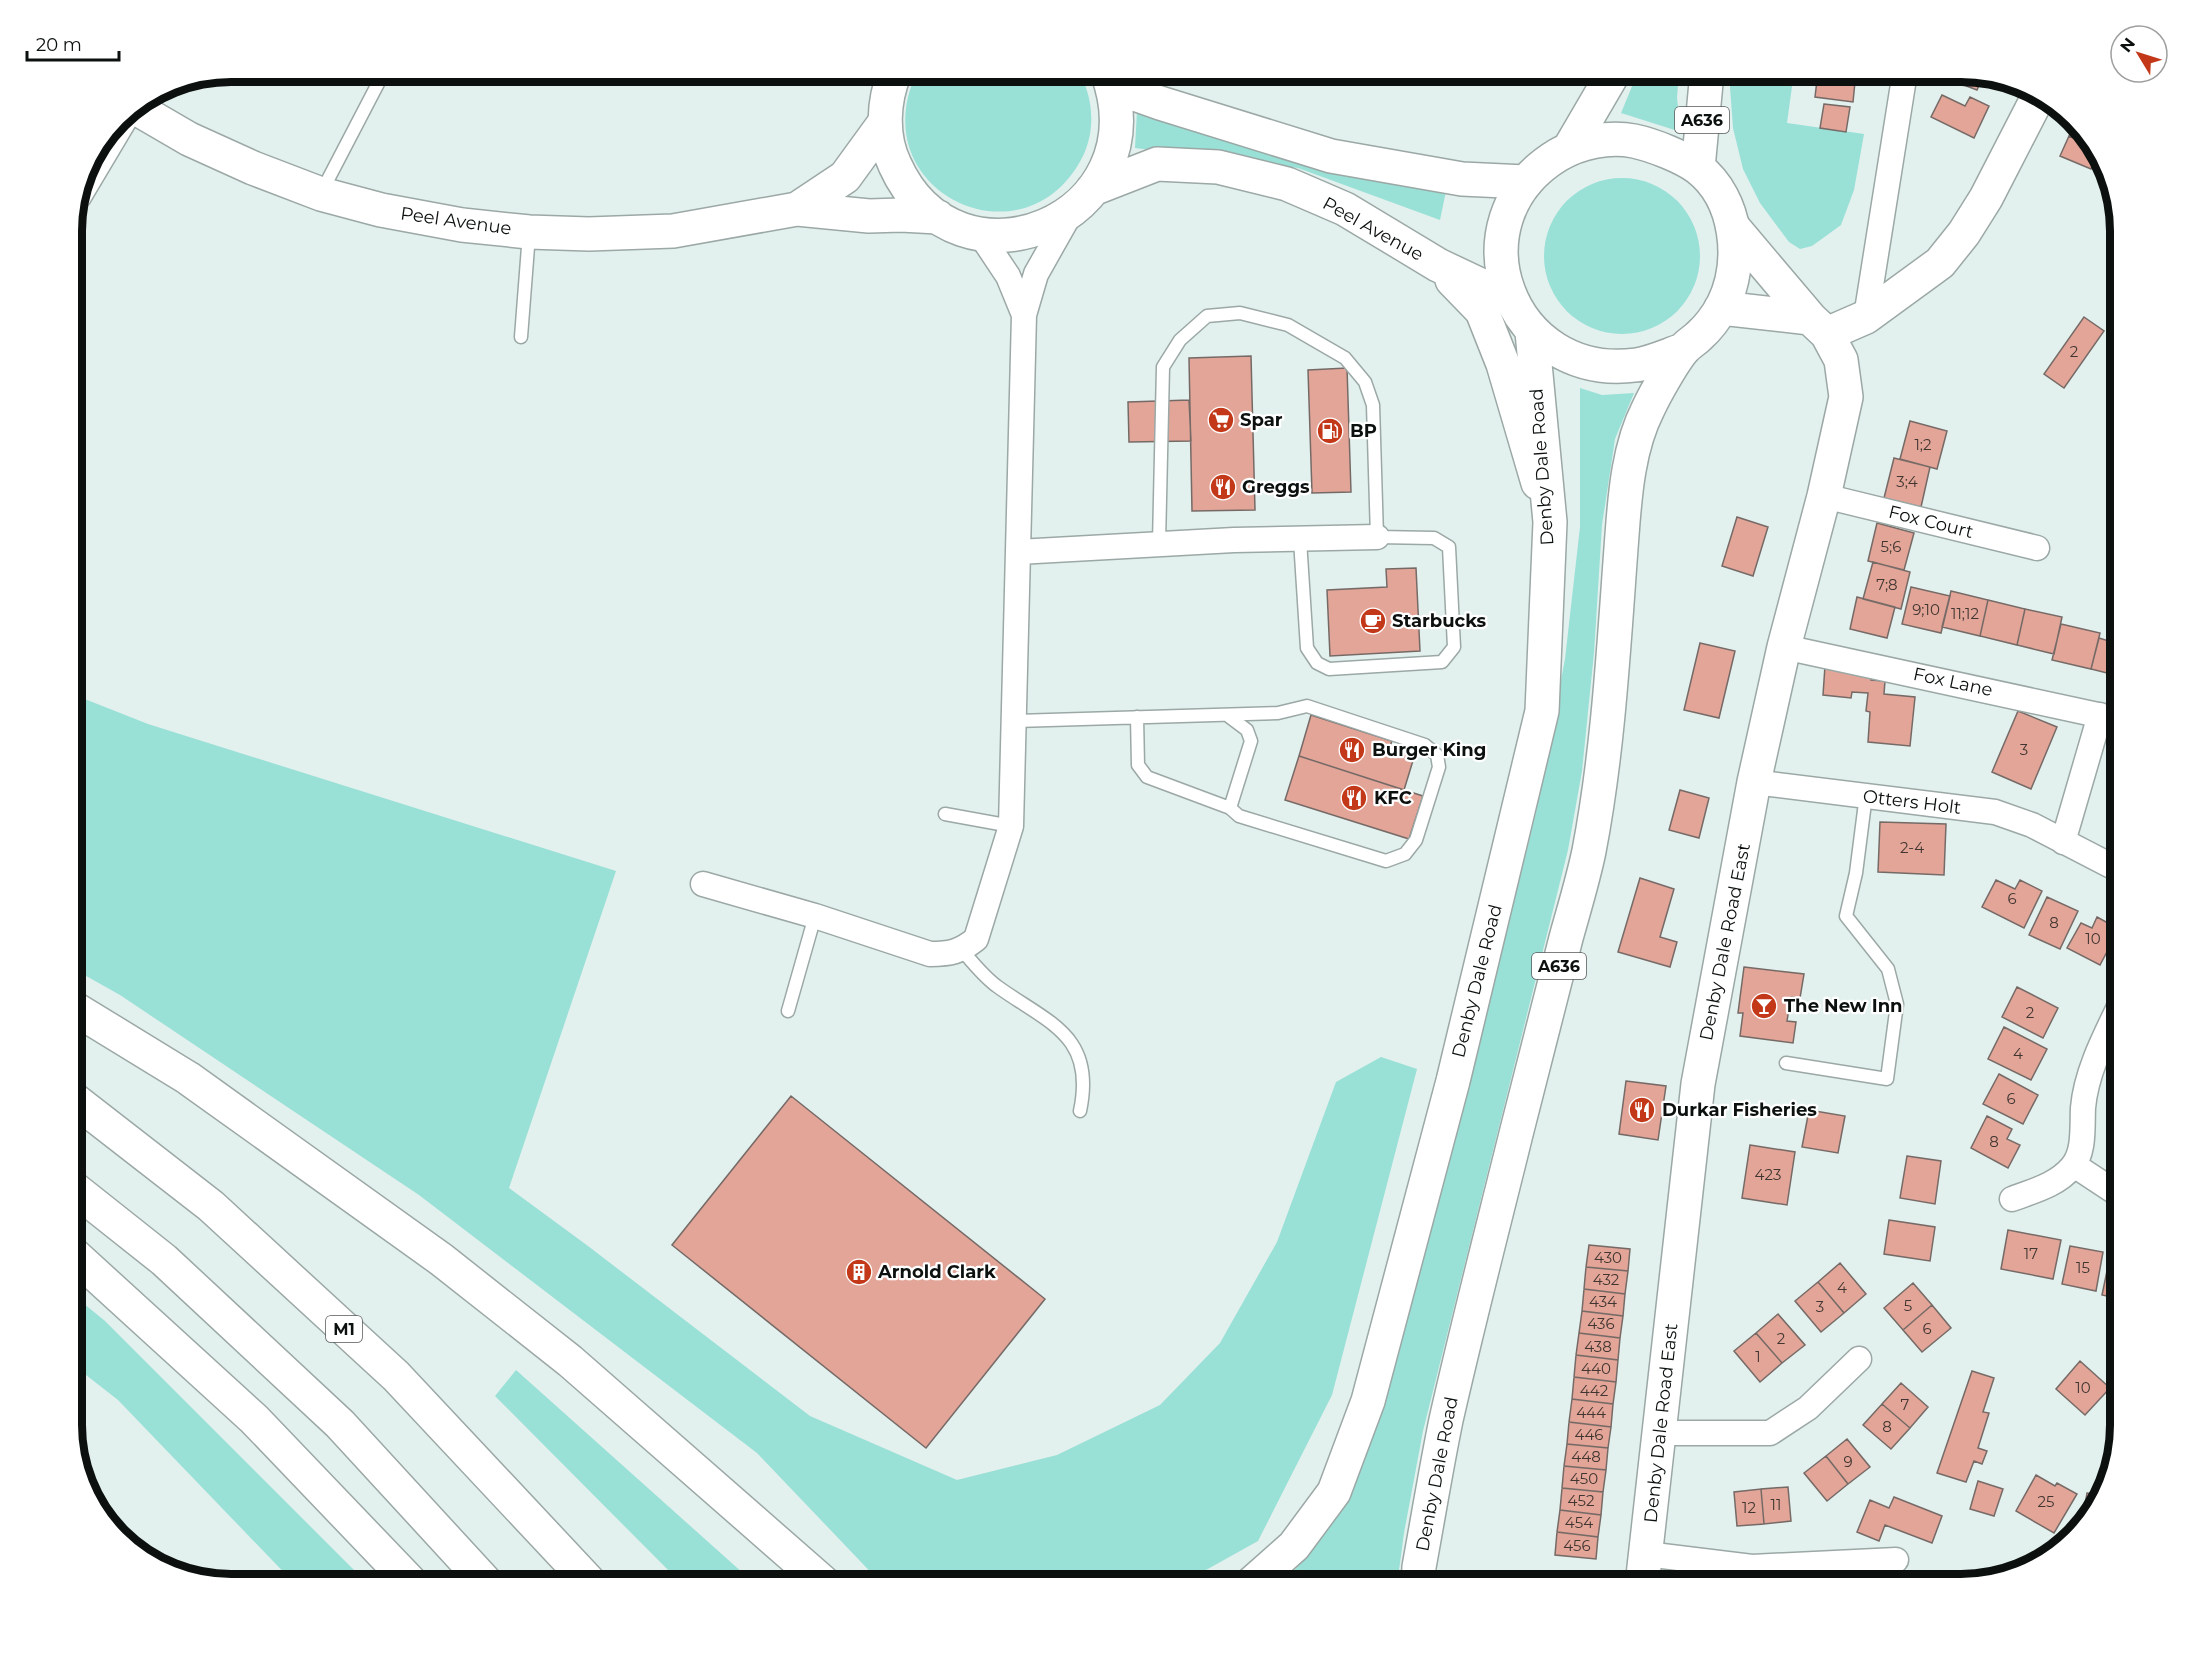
<svg xmlns="http://www.w3.org/2000/svg" width="2193" height="1657" font-family="Montserrat,sans-serif">
<style>
.green{fill:#99e0d6}
.building{fill:#e2a597;stroke:#766a67;stroke-width:1.5}
.lines{fill:none;stroke-linecap:round;stroke-linejoin:round}
.lane-casing{stroke:#9ba8a6;stroke-width:15}
.street-casing{stroke:#9ba8a6;stroke-width:27}
.secondary-casing{stroke:#9ba8a6;stroke-width:36}
.primary-casing{stroke:#9ba8a6;stroke-width:36}
.highway-casing{stroke:#9ba8a6;stroke-width:36}
.lane{stroke:#fff;stroke-width:12}
.street{stroke:#fff;stroke-width:24}
.secondary{stroke:#fff;stroke-width:33}
.primary{stroke:#fff;stroke-width:33}
.highway{stroke:#fff;stroke-width:33}
.labels{text-anchor:middle;stroke-width:4.5;stroke-linejoin:round;paint-order:stroke}
.number-label{font-size:15px;fill:#423632}
.shield{fill:#fff;stroke:#555858;stroke-width:1.5}
.shield-label{font-size:16px;font-weight:bold;fill:#0c1110}
.street-label{font-size:18px;fill:#0c1110;stroke:#fff}
.poi-label{font-size:18px;font-weight:bold;fill:#0c1110;stroke:#fff;text-anchor:start}
.rim{fill:none;stroke:#0c1110;stroke-width:8}
</style>
<rect width="100%" height="100%" fill="#e2f0ee"/>
<path class="green" d="M917,72H1079C1093,97 1096,129 1083,156C1026,270 860,192 917,72Z
M1638,72H1679L1677,98L1681,132L1621,113Z
M1732,72H1794L1787,123L1864,134L1854,190L1841,225L1812,246L1800,249L1789,242L1760,203L1743,169L1733,128L1730,87Z
M1137,111L1446,191L1440,220L1298,168L1135,148Z
M1544 256a78 78 0 1 1 156 0a78 78 0 1 1-156 0Z
M1580,388L1602,395L1634,393L1615,439L1602,525L1594,653L1582,771L1568,850L1423,1431L1404,1533L1397,1585H1280L1308,1556L1350,1497L1384,1406L1466,1095L1536,812L1565,659L1580,527Z
M72,694L148,724L616,871L509,1188L588,1246L810,1416L957,1480L1057,1455L1160,1405L1220,1343L1277,1242L1336,1082L1381,1057L1417,1069L1332,1395L1258,1541L1179,1585H883L757,1453L419,1195L120,995L72,968Z
M72,1294L105,1321L369,1585H296L118,1400L72,1364Z
M516,1370L744,1574L759,1585H683L495,1396Z"/>
<path class="building" d="M1818,72H1856L1853,102L1815,97Z
M1960,72L1983,76L1977,90L1956,82Z
M1942,95L1965,106L1970,97L1989,106L1974,138L1931,117Z
M1824,104L1850,107L1846,132L1820,128Z
M2074,124L2092,146L2069,136Z
M2069,136L2092,146L2098,152L2091,169L2060,156Z
M2084,317L2104,331L2064,388L2044,374Z
M1251,356L1255,510L1192,511L1189,358Z
M1347,368L1351,492L1312,493L1308,370Z
M1189,400L1191,441L1129,442L1128,402Z
M1910,421L1947,431L1937,469L1900,459Z
M1894,458L1930,467L1921,507L1884,498Z
M1737,517L1768,527L1753,576L1722,566Z
M1877,523L1914,533L1904,570L1868,561Z
M1873,562L1910,572L1901,609L1863,599Z
M1416,568L1420,651L1330,656L1327,590L1387,587L1386,569Z
M1911,587L1950,596L1941,633L1902,624Z
M1951,591L1988,600L1980,636L1942,627Z
M1857,597L1895,607L1887,638L1850,629Z
M1988,600L2025,609L2017,645L1980,636Z
M2025,609L2062,617L2054,654L2017,645Z
M2061,624L2100,633L2091,669L2052,660Z
M2099,638L2109,641L2115,675L2091,669Z
M1700,643L1735,651L1719,718L1684,710Z
M1825,666L1871,675V680L1885,681L1884,694L1915,697L1910,746L1868,742L1870,712L1866,711L1868,693L1852,692L1851,698L1823,695Z
M2018,711L2057,727L2031,789L1992,772Z
M1311,715L1392,741L1390,746L1415,754L1404,790L1299,756Z
M1299,756L1423,796L1409,839L1285,800Z
M1680,790L1709,798L1699,838L1669,830Z
M1880,822L1946,824L1944,875L1878,872Z
M1640,878L1674,889L1660,937L1677,942L1670,967L1618,952Z
M1996,880L2015,889L2020,880L2042,891L2024,928L1982,907Z
M2047,897L2078,911L2060,949L2029,935Z
M2097,917L2119,929L2100,965L2067,948L2081,923L2092,928Z
M1744,967L1804,974L1800,998L1791,997L1787,1021L1796,1022L1793,1043L1740,1036L1743,1013H1738Z
M2017,987L2058,1008L2043,1038L2002,1017Z
M2004,1027L2047,1049L2031,1080L1988,1059Z
M1999,1074L2038,1095L2023,1124L1983,1104Z
M1626,1081L1666,1086L1658,1140L1619,1134Z
M791,1096L1045,1299L926,1448L672,1245Z
M1809,1110L1845,1116L1838,1153L1802,1147Z
M1987,1116L2012,1129L2007,1139L2020,1145L2008,1168L1971,1148Z
M1750,1145L1795,1152L1787,1205L1742,1198Z
M1907,1156L1941,1161L1935,1204L1900,1198Z
M1889,1220L1935,1227L1930,1261L1884,1254Z
M2008,1230L2061,1240L2053,1279L2001,1269Z
M1589,1245L1630,1249L1628,1271L1586,1267Z
M2070,1246L2103,1252L2096,1291L2062,1284Z
M1840,1263L1866,1294L1844,1313L1818,1282Z
M2121,1265V1299L2102,1295L2108,1266L2120,1269Z
M1586,1267L1628,1271L1625,1294L1584,1289Z
M1818,1282L1844,1313L1821,1332L1795,1301Z
M1913,1283L1932,1305L1903,1330L1884,1308Z
M1584,1289L1625,1294L1623,1316L1582,1311Z
M1932,1305L1951,1328L1922,1352L1903,1330Z
M1582,1311L1623,1316L1620,1338L1579,1333Z
M1778,1314L1805,1345L1782,1363L1756,1333Z
M1579,1333L1620,1338L1618,1360L1576,1355Z
M1756,1333L1782,1363L1760,1382L1734,1351Z
M1576,1355L1618,1360L1616,1382L1574,1377Z
M2080,1361L2110,1388L2085,1415L2056,1389Z
M1972,1371L1994,1378L1983,1412L1989,1413L1978,1448L1987,1451L1982,1464L1974,1461L1966,1482L1937,1473Z
M1574,1377L1616,1382L1613,1404L1572,1399Z
M1901,1383L1928,1407L1910,1428L1882,1404Z
M1572,1399L1613,1404L1611,1427L1569,1422Z
M1882,1404L1910,1428L1891,1449L1863,1425Z
M1569,1422L1611,1427L1608,1448L1567,1444Z
M1847,1439L1870,1467L1848,1484L1826,1456Z
M1567,1444L1608,1448L1606,1470L1564,1466Z
M1826,1456L1848,1484L1827,1501L1804,1473Z
M1564,1466L1606,1470L1603,1492L1562,1488Z
M2036,1475L2055,1486L2057,1483L2077,1494L2054,1533L2016,1511Z
M1978,1481L2003,1489L1994,1516L1970,1509Z
M1788,1487L1791,1521L1764,1524L1761,1489Z
M1562,1488L1603,1492L1601,1515L1560,1510Z
M1761,1489L1764,1524L1737,1526L1734,1492Z
M2087,1493L2102,1495L2088,1523L2081,1528Z
M1894,1497L1942,1516L1932,1543L1885,1525L1879,1541L1857,1532L1870,1500L1889,1508Z
M1560,1510L1601,1515L1598,1537L1557,1532Z
M1557,1532L1598,1537L1596,1559L1555,1555Z
M1518,1571L1563,1581V1585H1515Z
M1689,1577L1762,1585H1688Z"/>
<g class="lines">
<g class="lane-casing">
<path id="lane" d="M321,193L384,72
M84,200L137,111
M521,337L529,234
M1159,543L1163,367L1180,340L1207,316L1240,313L1288,325L1345,358L1365,382L1373,405L1377,537L1434,538L1449,547L1454,647L1442,662L1329,669L1317,663L1307,648L1300,540
M1227,715L1247,730L1251,741L1230,808
M1013,721L1278,713L1307,706L1425,745L1437,755L1439,767L1416,840L1405,854L1386,861L1239,816L1230,808L1147,777L1138,765L1137,717
M945,814L1011,826
M962,950C973,963 984,977 998,987C1048,1023 1096,1035 1080,1111
M788,1011L815,916
M1786,1063L1887,1079L1897,1004L1888,969L1846,916L1856,873L1866,795"/>
</g>
<g class="street-casing">
<path id="street" d="M980,234L1008,276L1024,315
M1866,317L1905,72
M1824,496L2037,548
M1018,552L1234,540L1377,537
M1784,647L2121,720
M1754,782L1995,812L2032,825L2121,871
M2063,842L2100,715
M703,884L815,916L930,954C950,954 960,952 976,939L1011,826L1024,315L1036,274L1071,212
M2074,1165L2121,1196
M2012,1199C2033,1191 2057,1185 2072,1167C2085,1152 2082,1126 2083,1108C2086,1072 2105,1036 2121,1003
M1660,1433H1770L1808,1408L1859,1359
M1646,1554L1752,1567L1896,1560"/>
</g>
<g class="secondary-casing">
<path id="secondary" d="M895,72C883,101 881,136 895,165C957,303 1162,220 1107,72
M1112,86L1160,103L1331,156L1462,179L1526,182
M134,107L189,139L253,168L321,194L381,210L462,225L529,232L589,234L673,231L797,209L869,216L901,215L938,217
M1093,189L1157,164L1218,167L1287,184L1345,209L1438,265L1510,299
M797,209L845,177L885,122
M1452,280L1482,311L1503,364L1538,483
M1721,308L1810,318
M1827,334L1866,317L1940,263L1964,233L1986,198L2039,95
M1642,1585L1698,1084L1754,782L1784,647L1824,496L1846,397L1841,360L1827,334L1810,318L1733,227"/>
</g>
<g class="primary-casing">
<path id="primary" d="M1569,149L1614,72
M1698,168L1707,72
M1250,1585L1294,1546L1334,1492L1368,1401L1453,1081L1542,711L1550,522L1532,332
M1418,1585L1419,1567C1428,1518 1436,1469 1446,1420C1468,1323 1493,1227 1517,1130C1533,1066 1550,1002 1566,938C1574,909 1583,880 1589,851C1609,747 1614,640 1622,535C1625,493 1629,446 1648,409C1655,394 1674,360 1684,349C1688,344 1694,341 1699,336C1708,328 1717,316 1723,305C1744,262 1738,199 1698,168C1683,157 1653,145 1634,141C1609,136 1580,142 1558,155C1449,221 1509,382 1636,365C1651,363 1668,355 1683,350"/>
</g>
<g class="highway-casing">
<path id="highway" d="M72,1007L188,1078L442,1260L570,1361L826,1585
M72,1098L211,1206L396,1376L592,1585
M72,1187L164,1260L340,1424L488,1585
M72,1253L254,1419L413,1585"/>
</g>
<use href="#lane" class="lane"/>
<use href="#street" class="street"/>
<use href="#secondary" class="secondary"/>
<use href="#primary" class="primary"/>
<use href="#highway" class="highway"/>
</g>
<defs>
<g id="supermarket-disc" transform="scale(1.35)"><circle r="9.5" fill="#c23819" stroke="#fff"/><path d="M-6-5.5h2.5l.6 2H6L4.5 2H-2.5L-4.4-4H-6ZM-1.5 3.2a1.3 1.3 0 1 0 .1 0ZM3 3.2a1.3 1.3 0 1 0 .1 0Z" fill="#fff"/></g>
<g id="fuel-disc" transform="scale(1.35)"><circle r="9.5" fill="#c23819" stroke="#fff"/><path d="M-5.5-6h7V0h2V4h1.3V-2.5L3-4.5l.8-.8L6-3V5H2.5V1h-1V6h-7ZM-4.2-4.7v3.2H.2V-4.7Z" fill="#fff"/></g>
<g id="restaurant-disc" transform="scale(1.35)"><circle r="9.5" fill="#c23819" stroke="#fff"/><path d="M-5-6h1v4h1v-4h1v4h1v-4h1v5L-1.5 .5V6h-2V.5L-5-1ZM5-6V6H3V1.5H1.5Q1.5-4 5-6Z" fill="#fff"/></g>
<g id="cafe-disc" transform="scale(1.35)"><circle r="9.5" fill="#c23819" stroke="#fff"/><path d="M-5.5-4.5H6V0H3Q3 3.5 0 3.5H-2.5Q-5.5 3.5-5.5 0ZM3-3.2v2h1.7v-2ZM-6 4.5H4V6H-6Z" fill="#fff"/></g>
<g id="bar-disc" transform="scale(1.35)"><circle r="9.5" fill="#c23819" stroke="#fff"/><path d="M-6-5H6L.8 .8V4.5H3.5V6h-7V4.5H-.8V.8Z" fill="#fff"/></g>
<g id="building-disc" transform="scale(1.35)"><circle r="9.5" fill="#c23819" stroke="#fff"/><path d="M-4-6H4V6H1V3H-1V6H-4ZM-2.5-4.3h1.7v1.8h-1.7ZM.8-4.3h1.7v1.8H.8ZM-2.5-1h1.7V.8h-1.7ZM.8-1h1.7V.8H.8Z" fill="#fff"/></g>
</defs>
<g fill-rule="evenodd">
<use href="#supermarket-disc" x="1221" y="420"/>
<use href="#fuel-disc" x="1330" y="431"/>
<use href="#restaurant-disc" x="1223" y="487"/>
<use href="#cafe-disc" x="1373" y="621"/>
<use href="#restaurant-disc" x="1352" y="750"/>
<use href="#restaurant-disc" x="1354" y="798"/>
<use href="#bar-disc" x="1764" y="1006"/>
<use href="#restaurant-disc" x="1642" y="1110"/>
<use href="#building-disc" x="859" y="1272"/>
</g>
<g class="labels">
<g class="number-label">
<text x="2074" y="357">2</text>
<text x="1923" y="450">1;2</text>
<text x="1907" y="487">3;4</text>
<text x="1891" y="552">5;6</text>
<text x="1887" y="590">7;8</text>
<text x="1926" y="615">9;10</text>
<text x="1965" y="619">11;12</text>
<text x="2024" y="755">3</text>
<text x="1912" y="853">2-4</text>
<text x="2012" y="904">6</text>
<text x="2054" y="928">8</text>
<text x="2093" y="944">10</text>
<text x="2030" y="1018">2</text>
<text x="2018" y="1059">4</text>
<text x="2011" y="1104">6</text>
<text x="1994" y="1147">8</text>
<text x="1768" y="1180">423</text>
<text x="2031" y="1259">17</text>
<text x="1608" y="1263">430</text>
<text x="2083" y="1273">15</text>
<text x="1606" y="1285">432</text>
<text x="1842" y="1293">4</text>
<text x="1603" y="1307">434</text>
<text x="1908" y="1311">5</text>
<text x="1820" y="1312">3</text>
<text x="1601" y="1329">436</text>
<text x="1927" y="1334">6</text>
<text x="1781" y="1344">2</text>
<text x="1598" y="1352">438</text>
<text x="1758" y="1362">1</text>
<text x="1596" y="1374">440</text>
<text x="2083" y="1393">10</text>
<text x="1594" y="1396">442</text>
<text x="1905" y="1410">7</text>
<text x="1591" y="1418">444</text>
<text x="1887" y="1432">8</text>
<text x="1589" y="1440">446</text>
<text x="1586" y="1462">448</text>
<text x="1848" y="1467">9</text>
<text x="1584" y="1484">450</text>
<text x="1581" y="1506">452</text>
<text x="2046" y="1507">25</text>
<text x="1776" y="1510">11</text>
<text x="1749" y="1513">12</text>
<text x="1579" y="1528">454</text>
<text x="1577" y="1551">456</text>
</g>
<g class="shield">
<rect x="1675" y="107" width="54" height="26" rx="4.5"/>
<rect x="1532" y="953" width="54" height="26" rx="4.5"/>
<rect x="326" y="1316" width="36" height="26" rx="4.5"/>
</g>
<g class="shield-label">
<text x="1702" y="126">A636</text>
<text x="1559" y="972">A636</text>
<text x="344" y="1335">M1</text>
</g>
<g class="street-label">
<text transform="translate(456 221) rotate(8)" y="6">Peel Avenue</text>
<text transform="translate(1373 229) rotate(29)" y="6">Peel Avenue</text>
<text transform="translate(1542 467) rotate(-94)" y="6">Denby Dale Road</text>
<text transform="translate(1931 522) rotate(14)" y="6">Fox Court</text>
<text transform="translate(1953 682) rotate(12)" y="6">Fox Lane</text>
<text transform="translate(1912 802) rotate(7)" y="6">Otters Holt</text>
<text transform="translate(1725 942) rotate(-79)" y="6">Denby Dale Road East</text>
<text transform="translate(1477 981) rotate(-76)" y="6">Denby Dale Road</text>
<text transform="translate(1661 1423) rotate(-84)" y="6">Denby Dale Road East</text>
<text transform="translate(1437 1474) rotate(-79)" y="6">Denby Dale Road</text>
</g>
<g class="poi-label">
<text x="1240" y="426">Spar</text>
<text x="1350" y="437">BP</text>
<text x="1242" y="493">Greggs</text>
<text x="1392" y="627">Starbucks</text>
<text x="1372" y="756">Burger King</text>
<text x="1374" y="804">KFC</text>
<text x="1784" y="1012">The New Inn</text>
<text x="1662" y="1116">Durkar Fisheries</text>
<text x="878" y="1278">Arnold Clark</text>
</g>
</g>
<path d="M0 0H2193V1657H0ZM231 82H1961A149 149 0 0 1 2110 231V1425A149 149 0 0 1 1961 1574H231A149 149 0 0 1 82 1425V231A149 149 0 0 1 231 82Z" fill="#fff" fill-rule="evenodd"/>
<path class="rim" d="M231 82H1961A149 149 0 0 1 2110 231V1425A149 149 0 0 1 1961 1574H231A149 149 0 0 1 82 1425V231A149 149 0 0 1 231 82Z"/>
<g transform="translate(2139 54) rotate(308)"><circle r="28" fill="#ffffff" stroke="#9ea09f" stroke-width="1.5"/>
<path d="M0-4.5L10 22L0 15L-10 22Z" fill="#c23819"/>
<text y="-9" font-size="16" font-weight="bold" text-anchor="middle" fill="#0c1110">N</text>
</g>
<path d="M27 51v9h92v-9" fill="none" stroke="#0c1110" stroke-width="3"/>
<text x="36" y="51" font-size="18" fill="#0c1110" stroke="#ffffff" stroke-width="4.5" paint-order="stroke">20 m</text>
</svg>
